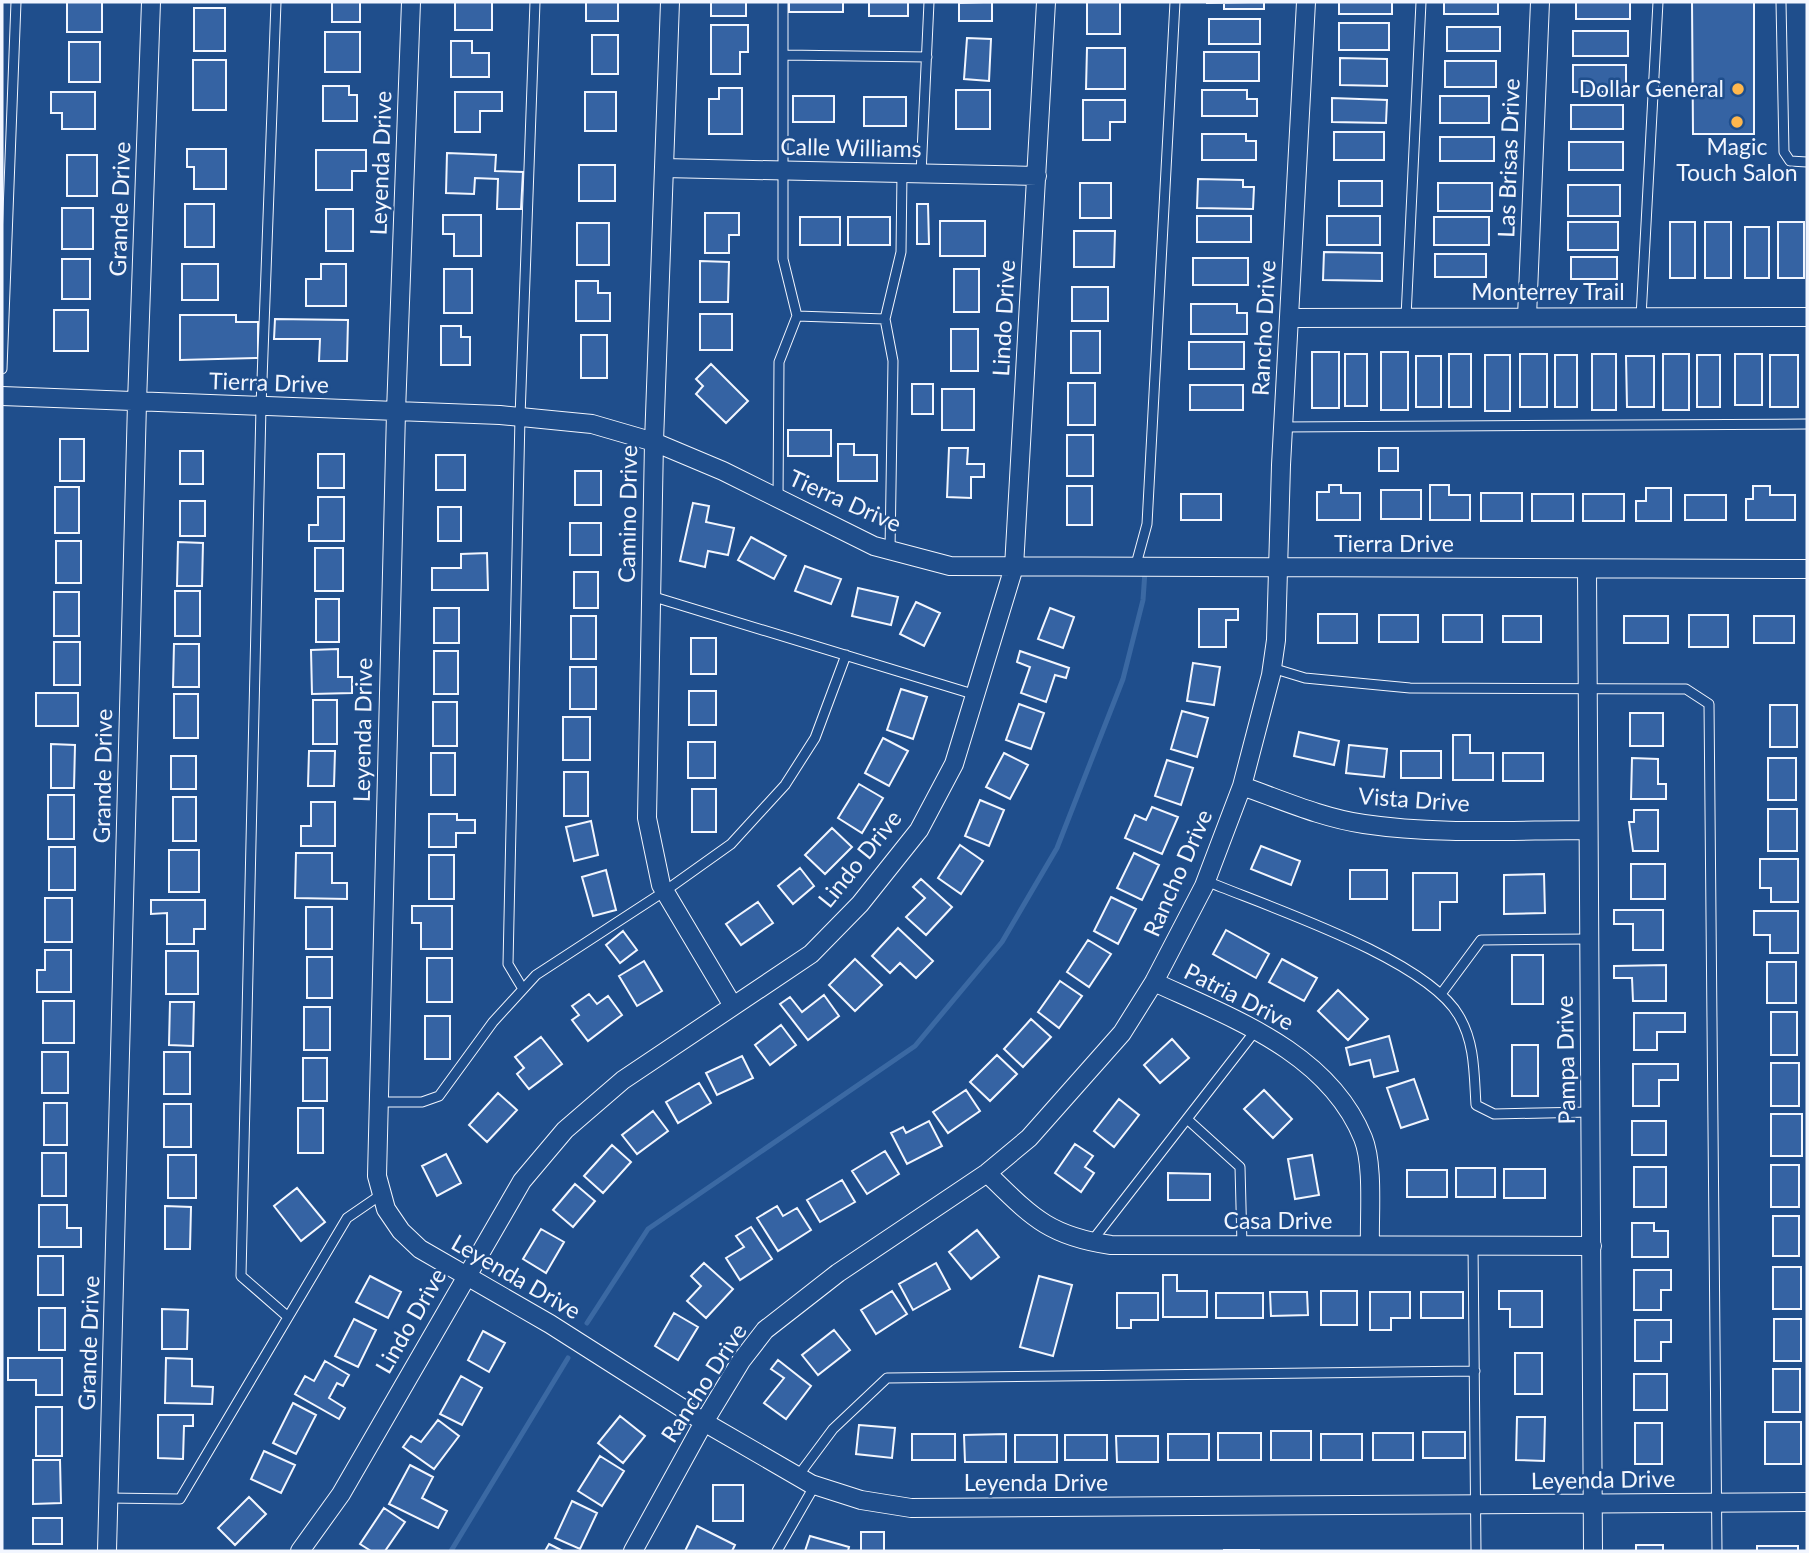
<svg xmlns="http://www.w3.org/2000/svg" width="1809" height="1553" font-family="Lato,sans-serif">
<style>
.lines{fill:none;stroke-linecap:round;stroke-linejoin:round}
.stream{stroke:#3b69a3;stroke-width:5}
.building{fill:#3563a3;stroke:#f2f6ff;stroke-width:2}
.service-casing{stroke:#f2f6ff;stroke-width:11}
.minor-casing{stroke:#f2f6ff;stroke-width:20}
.service{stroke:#1f4e8c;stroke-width:9}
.minor{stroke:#1f4e8c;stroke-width:18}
.poi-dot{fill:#ffb74d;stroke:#1f4e8c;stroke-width:2.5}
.labels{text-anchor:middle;stroke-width:5;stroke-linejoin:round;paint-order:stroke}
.poi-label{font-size:23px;fill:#f2f6ff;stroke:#1f4e8c;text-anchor:end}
.street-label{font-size:23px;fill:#f2f6ff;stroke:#1f4e8c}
</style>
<rect width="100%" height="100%" fill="#1f4e8c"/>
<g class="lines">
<path class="stream" d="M587,1323L648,1229L915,1046L1002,942L1057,848L1123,679L1143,600L1145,571
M451,1551L568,1358"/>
</g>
<path class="building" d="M67,2H102V32H67Z
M332,2H360V22H332Z
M455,2H492V30H455Z
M586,2H618V21H586Z
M711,2H746V16H711Z
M789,2H843V12H789Z
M869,2H908V16H869Z
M992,2V21H959V3Z
M1087,2H1120V34H1087Z
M1264,2V9H1224V3H1206Z
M1339,2H1392V14H1339Z
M1444,2H1498V14H1444Z
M1576,2H1630V19H1576Z
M1692,2H1754V134H1693Z
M194,8H225V51H194Z
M1209,19H1260V44H1209Z
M1339,23H1389V50H1339Z
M711,25H748V52H740V74H711Z
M1447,27H1500V51H1447Z
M1573,31H1628V56H1573Z
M325,32H360V72H325Z
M592,35H618V74H592Z
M967,38L991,39L989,81L964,79Z
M451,41H472V53H489V77H451Z
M69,42H100V82H69Z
M1087,48H1125V89H1086Z
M1204,52H1259V81H1204Z
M1340,58L1387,59V86L1340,85Z
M193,60H226V110H193Z
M1445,61H1496V87H1445Z
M1573,65H1626V92H1573Z
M323,86H349V95H357V121H323Z
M719,88H742V134H709V99H719Z
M956,90H990V129H956Z
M1202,90H1247V99H1257V116H1202Z
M51,92H95V129H62V113H51Z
M455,92H502V111H480V132H455Z
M585,92H616V131H585Z
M793,96H834V122H793Z
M1440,96H1489V123H1440Z
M864,97H906V126H864Z
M1332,98L1387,100L1386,123L1332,122Z
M1083,100H1125V122H1110V140H1083Z
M1571,105H1623V129H1571Z
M1334,132H1384V160H1334Z
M1202,134H1246V141H1256V160H1202Z
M1440,137H1494V161H1440Z
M1569,142H1623V170H1569Z
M187,149H226V189H194V167H187Z
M316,150H366V171H352V190H316Z
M447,153L496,155L495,171L523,172L521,209H497L498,179L475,178L474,194L446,193Z
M67,155H97V196H67Z
M579,165H615V201H579Z
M1198,179L1243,180V187H1254L1253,209L1197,208Z
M1339,181H1382V206H1339Z
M1080,183H1111V218H1080Z
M1438,183H1492V211H1438Z
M1568,185H1620V216H1568Z
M185,204H214V247H185Z
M917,204H928L929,244H917Z
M62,208H93V249H62Z
M326,209H353V251H326Z
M705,213H739V235H729V253H705Z
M443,215H481V256H454V234H443Z
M1197,216H1251V242H1197Z
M1327,216H1380V245H1327Z
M800,217H840V245H800Z
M848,217H890V245H848Z
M1434,217H1489V245H1434Z
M940,221H985V256H940Z
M1568,222H1618V250H1568Z
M1670,222H1695V278H1670Z
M1705,222H1731V278H1705Z
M1778,222H1804V278H1778Z
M577,223H609V265H577Z
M1745,227H1769V278H1745Z
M1074,231H1115L1114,267H1074Z
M1324,252L1382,253V281L1323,280Z
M1435,254H1486V277H1435Z
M1571,257H1617V279H1571Z
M1193,258H1248V285H1193Z
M62,259H90V299H62Z
M700,261L729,262L728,302H700Z
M182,264H218V300H182Z
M321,264H346V306H306V279H321Z
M444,269H472V313H444Z
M954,269H979V312H954Z
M576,281H598V293H610V321H576Z
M1072,287H1108V321H1072Z
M1191,304H1237V313H1247V334H1191Z
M54,310H88V351H54Z
M700,314H732V350H700Z
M180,315H236V322H258V358L180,360Z
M275,319L348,320L347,361H319L320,339H274Z
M441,326H461V337H470V365H441Z
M951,329H978V371H951Z
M1071,331H1100V373H1071Z
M581,335H607V378H581Z
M1189,342H1244V369H1189Z
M1312,352H1339V408H1312Z
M1381,352H1408V410H1381Z
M1345,354H1367V406H1345Z
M1449,354H1471V407H1449Z
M1520,354H1547V407H1520Z
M1592,354H1616V410H1592Z
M1663,354H1689V410H1663Z
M1735,354H1762V405H1735Z
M1485,355H1510V411H1485Z
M1555,355H1577V407H1555Z
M1697,355H1720V407H1697Z
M1770,355H1798V407H1770Z
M1416,356H1441V407H1416Z
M1626,356H1654V407H1627Z
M711,364L748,401L726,423L696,394L703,386L696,379Z
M1068,383H1095V425H1068Z
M912,384H933V414H912Z
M1190,385H1243V410H1190Z
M942,389H974V430H942Z
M788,430H831V456H788Z
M1067,435H1093V476H1067Z
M60,439H84V481H60Z
M838,444H854V455H877V481H838Z
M949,448H968L967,464H984V477H971V498L947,497Z
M1379,448H1398V471H1379Z
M180,451H203V484H180Z
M318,454H344V488H318Z
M436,455H465V490H436Z
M575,471H601V505H575Z
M1329,485H1341V493H1360V520H1317V492H1329Z
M1430,485H1449V495H1470V520H1430Z
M1067,486H1092V525H1067Z
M1753,486H1770V495H1795V520H1746V499H1753Z
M55,487H79V533H55Z
M1646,488H1671V521H1636V501H1646Z
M1381,490H1421V519H1381Z
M1481,493H1522V521H1481Z
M1181,494H1221V520H1181Z
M1532,494H1573V521H1532Z
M1583,494H1624V521H1583Z
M1685,495H1726V520H1685Z
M318,497H344V541H309V525H318Z
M180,501H205V536H180Z
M693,503L709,506L706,522L734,528L728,555L708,551L705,567L680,561Z
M438,507H461V541H438Z
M570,523H601V555H570Z
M751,537L786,556L774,579L738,560Z
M56,541H81V583H56Z
M178,542L203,543L202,586H177Z
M315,548H343V591H315Z
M487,553L488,590H432V568H461V554Z
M805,566L841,579L831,604L795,591Z
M574,572H598V608H574Z
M858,588L898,597L891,625L852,616Z
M175,591H200V636H175Z
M54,592H79V636H54Z
M316,599H339V642H316Z
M916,602L940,613L924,646L900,634Z
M434,608H459V643H434Z
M1050,608L1074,617L1063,648L1038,639Z
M1199,609H1238V620H1226V647H1199Z
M1318,614H1357V643H1318Z
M1379,615H1418V642H1379Z
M1443,615H1482V642H1443Z
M1689,615H1728V647H1689Z
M571,616H596V659H571Z
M1503,616H1541V642H1503Z
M1624,616H1668V643H1624Z
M1754,616H1794V643H1754Z
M691,638H716V674H691Z
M54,642H80V685H54Z
M174,644H199V687H173Z
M338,649V677H352V693L312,694L311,650Z
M434,651H458V694H434Z
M1020,651L1069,668L1066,678L1055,675L1046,702L1021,693L1030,667L1017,662Z
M1193,663L1220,667L1214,705L1187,701Z
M570,667H596V709H570Z
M901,689L927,697L913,739L887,730Z
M689,691H716V725H689Z
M36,693H78V726H36Z
M174,694H198V738H174Z
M313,700H337V744H313Z
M433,702H457V746H433Z
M1019,704L1044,713L1031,749L1006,740Z
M1770,705H1797V747H1770Z
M1182,711L1208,718L1197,757L1171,749Z
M1630,713H1663V746H1630Z
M563,717H590V760H563Z
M1299,732L1339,741L1334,765L1294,756Z
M1453,735H1470V753H1493V780H1453Z
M883,738L908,751L889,786L865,773Z
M688,742H715V778H688Z
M51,744L75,745L74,788H51Z
M1349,745L1387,749L1384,777L1346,773Z
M309,751H335L334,786H308Z
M1401,751H1441V778H1401Z
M431,753H455V795H431Z
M1004,753L1028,765L1010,799L986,787Z
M1503,753H1543V781H1503Z
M171,756H196V789H171Z
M1632,758L1658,759V784H1666V799H1631Z
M1768,758H1796V800H1768Z
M1167,760L1193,768L1181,805L1155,796Z
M564,772H588V816H564Z
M859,784L883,798L862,833L838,818Z
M692,789H716V832H692Z
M48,795H74V839H48Z
M173,797H196V841H173Z
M980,800L1004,810L989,846L965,836Z
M311,802H335V846H301V826H311Z
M1152,807L1178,817L1162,854L1125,838L1135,815L1146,820Z
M1768,809H1797V851H1768Z
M1634,810H1658V851H1633L1629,822H1634Z
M429,814H457V820H475V833H456V847H429Z
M591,821L598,855L574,861L566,827Z
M832,828L852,847L825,874L805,855Z
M960,845L983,861L961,894L938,878Z
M1261,846L1300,861L1291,885L1251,869Z
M49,847H75V890H49Z
M169,850H199V892H169Z
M296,853H332V883H347V899L295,898Z
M1134,853L1159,865L1142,900L1117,888Z
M429,855H454V899H429Z
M1760,859H1798V902H1771V888H1760Z
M1631,864H1665V899H1631Z
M800,868L814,886L793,904L778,886Z
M606,870L616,910L593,916L582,877Z
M1350,870H1387V899H1350Z
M1413,873H1457V902H1440V930H1413Z
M1544,874L1545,913L1504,914V875Z
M921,879L952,907L926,935L906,917L925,898L913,887Z
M1111,897L1136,909L1118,944L1094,931Z
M45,898H72V942H45Z
M151,900H205V929H194V944H167V913L151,914Z
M758,902L773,923L741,945L726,924Z
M412,906H452V949H421V923H412Z
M306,907H332V949H306Z
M1614,910H1663V950H1633V924H1614Z
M1754,911H1798V953H1770V935H1754Z
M898,928L933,961L916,978L900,963L890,973L872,956Z
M1226,930L1269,954L1256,978L1213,954Z
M623,931L637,950L620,963L606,945Z
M1088,940L1111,954L1089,987L1067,972Z
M45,950H71V992H37V970H45Z
M166,951H198V994H166Z
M1512,955H1543V1004H1512Z
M307,957H332V998H307Z
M427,958H452V1002H427Z
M855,959L882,985L855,1011L829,985Z
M1282,959L1317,978L1304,1001L1269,982Z
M644,961L662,991L637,1006L619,976Z
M1767,962H1796V1003H1767Z
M1666,965V1001H1633L1632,978H1614V966Z
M1060,981L1082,996L1059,1028L1038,1012Z
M1338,990L1368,1019L1348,1040L1318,1011Z
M589,994L597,1004L608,996L622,1015L588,1041L572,1020L579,1015L572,1006Z
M824,995L839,1016L808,1040L780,1004L790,997L802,1012Z
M43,1001H74V1043H43Z
M170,1002H194L193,1046L169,1045Z
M304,1007H330V1050H304Z
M1771,1012H1797V1055H1771Z
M1634,1013H1685V1032H1657V1050H1634Z
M425,1016H450V1059H425Z
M1031,1019L1051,1037L1023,1067L1004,1049Z
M781,1025L796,1045L770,1065L755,1045Z
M1389,1036L1398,1071L1374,1077L1370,1060L1350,1065L1346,1048Z
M541,1037L562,1064L529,1089L517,1074L524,1068L515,1057Z
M1172,1039L1189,1058L1160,1083L1144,1065Z
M1512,1045H1538V1096H1512Z
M42,1052H68V1093H42Z
M164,1052H190V1094H164Z
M997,1055L1017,1074L990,1101L970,1082Z
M742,1056L753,1078L717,1095L706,1073Z
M303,1058H327V1101H303Z
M1771,1063H1799V1106H1771Z
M1633,1064H1678V1080H1659V1106H1633Z
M1414,1079L1428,1119L1401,1128L1387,1088Z
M699,1083L711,1103L678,1123L666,1102Z
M966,1090L980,1111L948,1133L933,1112Z
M1264,1090L1292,1119L1273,1138L1244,1109Z
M498,1093L517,1110L487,1142L469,1125Z
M1119,1099L1139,1115L1114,1147L1094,1131Z
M44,1103H67V1145H44Z
M164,1104H191V1147H164Z
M298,1108H323V1153H298Z
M653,1111L668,1131L637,1154L622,1135Z
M1771,1114H1802V1156H1771Z
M929,1121L942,1146L907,1164L891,1133L903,1127L906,1133Z
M1632,1121H1666V1155H1632Z
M1075,1144L1093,1156L1085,1167L1094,1173L1081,1192L1055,1173Z
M612,1145L631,1162L603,1193L584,1176Z
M885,1151L899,1174L867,1194L852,1171Z
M42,1153H66V1196H42Z
M446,1154L461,1183L437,1196L422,1166Z
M168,1155H196V1198H168Z
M1312,1155L1319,1195L1295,1199L1288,1159Z
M1771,1165H1799V1207H1771Z
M1634,1167H1666V1207H1634Z
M1456,1168H1495V1197H1456Z
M1504,1169H1545V1198H1504Z
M1407,1170H1447V1197H1407Z
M1168,1173L1210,1174V1200H1168Z
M842,1180L855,1202L820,1222L807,1200Z
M575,1184L595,1201L573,1227L553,1210Z
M297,1188L325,1222L301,1241L274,1206Z
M39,1205H67V1228H81V1247H39Z
M165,1206L191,1207L190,1249H165Z
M777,1206L783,1216L797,1208L811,1230L778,1251L757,1218Z
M1773,1216H1799V1256H1773Z
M1632,1223H1654V1231H1668V1257H1632Z
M751,1227L772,1259L740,1280L726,1258L744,1247L736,1236Z
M541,1229L564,1242L546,1273L523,1259Z
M977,1230L999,1257L971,1279L949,1252Z
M38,1256H63V1295H38Z
M704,1263L733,1289L706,1318L687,1301L701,1286L691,1276Z
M936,1263L950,1289L913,1310L899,1284Z
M1773,1267H1801V1309H1773Z
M1634,1270H1671V1290H1661V1310H1634Z
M1163,1275H1177V1291H1207V1317H1163Z
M370,1276L401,1292L388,1318L356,1302Z
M1039,1276L1072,1285L1053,1356L1020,1347Z
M892,1291L907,1314L876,1334L861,1310Z
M1321,1291H1357V1325H1321Z
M1499,1291H1542V1327H1510V1309H1499Z
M1270,1292H1307L1308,1315L1271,1316Z
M1370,1292H1410V1318H1391V1330H1370Z
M1421,1292H1463V1318H1421Z
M1117,1293H1158V1320H1131V1328H1117Z
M1216,1293H1263V1318H1216Z
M39,1308H65V1350H39Z
M162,1309L188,1310L187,1349H162Z
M674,1313L698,1327L678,1360L655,1346Z
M354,1319L376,1330L358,1367L335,1356Z
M1774,1319H1801V1361H1774Z
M1635,1320H1671V1342H1661V1361H1635Z
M834,1330L850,1350L818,1375L802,1355Z
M483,1331L505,1343L489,1372L468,1360Z
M1515,1353H1542V1394H1515Z
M8,1358H62V1395H36V1380H8Z
M166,1358L192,1359V1386L213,1387L212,1404L165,1403Z
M778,1360L811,1386L786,1419L764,1403L784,1378L771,1369Z
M325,1361L349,1375L343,1386L337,1383L329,1398L345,1408L339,1419L295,1394L305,1376L314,1381Z
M1773,1369H1800V1412H1773Z
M1634,1374H1667V1410H1634Z
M461,1376L482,1388L462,1425L440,1414Z
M293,1403L316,1415L296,1454L273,1443Z
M36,1407H62V1456H36Z
M158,1415H193V1426H184L183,1459L158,1458Z
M620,1416L645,1436L623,1463L598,1443Z
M1517,1417H1545L1544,1461L1516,1460Z
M438,1420L459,1436L434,1469L403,1447L411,1436L421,1442Z
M1765,1422H1801V1464H1765Z
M1635,1423H1662V1464H1635Z
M859,1425L895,1428L892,1458L856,1454Z
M1271,1431H1311V1460H1271Z
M1423,1432H1465V1458H1423Z
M1218,1433H1261V1460H1218Z
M1373,1433H1413V1460H1373Z
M912,1434H955V1460H912Z
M1006,1434V1462H965L964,1435Z
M1168,1434H1209V1460H1168Z
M1321,1434H1362V1460H1321Z
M1015,1435H1057V1462H1015Z
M1065,1435H1107V1460H1065Z
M1116,1436H1158V1462H1117Z
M264,1451L295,1465L281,1493L251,1479Z
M600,1456L624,1471L602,1506L578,1491Z
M33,1460H60L61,1503L33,1504Z
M410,1465L433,1477L422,1498L447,1511L438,1528L389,1504Z
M713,1485H743V1521H713Z
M249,1497L266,1514L235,1545L218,1528Z
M572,1501L597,1513L580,1549L555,1538Z
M384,1508L405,1522L385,1551H371L360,1544Z
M33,1518H62V1544H33Z
M697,1526L735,1545L732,1551H685Z
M861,1532H884V1551H861Z
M810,1536L849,1547L848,1551H805Z
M549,1544L563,1551H545Z
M1636,1545H1663V1551H1636Z
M1757,1546H1798V1551H1757Z
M1224,1550H1259V1551H1224Z"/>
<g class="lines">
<g class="service-casing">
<path id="service" d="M276,2L261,407L241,1276L288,1317
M1781,2L1784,152L1790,161L1807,162
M784,55L927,57
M921,174L929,2
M797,316L885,319
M1406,317L1421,2
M1641,317L1658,2
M2,369L16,2
M1283,427L1807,424
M778,498L779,362L797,316L783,259V2
M890,550L893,361L885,319L901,252L902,173
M1135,568L1147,524L1175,2
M651,596L976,695
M1272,668L1305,678L1410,688L1686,689L1709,704L1717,1551
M1206,881C1269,907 1427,959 1459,1016C1475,1043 1474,1074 1476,1105L1494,1114L1590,1112
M523,989L508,964L520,417L535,2
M1441,994L1481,940L1589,939
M378,1102H422L439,1096L493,1022L536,975L665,891L731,844L785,785L815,738L846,655
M1187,1119L1240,1167L1242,1245
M1092,1241L1256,1030
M1473,1245L1476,1551
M798,1476L833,1429L887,1378L1475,1371
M109,1498L180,1499L347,1218L382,1194
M777,1551L815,1485"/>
</g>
<g class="minor-casing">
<path id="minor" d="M411,2L396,412L377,1176L386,1209L401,1231L420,1249L550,1324L704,1422L811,1484L861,1500L911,1508L1807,1502
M670,2L654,442L647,818L661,885L733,1006
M664,168L1037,176
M1527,317L1540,2
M1289,318L1807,317
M2,396L500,415L592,424L654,442L723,471L874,546L950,566L1807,569
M1587,569L1593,1551
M1242,786C1282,800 1322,818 1364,824C1438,835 1514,830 1588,830
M1154,982C1232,1018 1328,1052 1363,1138C1374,1165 1369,1216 1370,1245
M987,1173C1031,1216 1048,1236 1111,1245L1592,1246
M107,1551L137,403L151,2
M300,1551L341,1494L522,1181L565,1130L623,1080L811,954L860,904L919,830L954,764L1014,567L1046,2
M633,1551L704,1422L741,1361L765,1330L838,1273L987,1173L1029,1138L1122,1033L1154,982L1204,886L1242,786L1271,675L1276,640L1281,465L1306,2"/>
</g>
<use href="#service" class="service"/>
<use href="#minor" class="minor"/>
</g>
<g class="poi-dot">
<circle cx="1738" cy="89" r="7"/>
<circle cx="1737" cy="122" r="7"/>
</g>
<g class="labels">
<g class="poi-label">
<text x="1724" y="97">Dollar General</text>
<text x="1737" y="155" text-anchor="middle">Magic<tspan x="1737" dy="26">Touch Salon</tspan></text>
</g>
<g class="street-label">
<text transform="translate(851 148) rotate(1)" y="8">Calle Williams</text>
<text transform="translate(1509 158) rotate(-88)" y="8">Las Brisas Drive</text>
<text transform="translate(381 163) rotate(-88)" y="8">Leyenda Drive</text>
<text transform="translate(120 209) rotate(-88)" y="8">Grande Drive</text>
<text x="1548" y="300">Monterrey Trail</text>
<text transform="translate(1004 318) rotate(-87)" y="8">Lindo Drive</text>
<text transform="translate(1264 328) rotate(-87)" y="8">Rancho Drive</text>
<text transform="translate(269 383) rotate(2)" y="8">Tierra Drive</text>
<text transform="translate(845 501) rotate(24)" y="8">Tierra Drive</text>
<text transform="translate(628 514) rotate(-89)" y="8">Camino Drive</text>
<text x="1394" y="552">Tierra Drive</text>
<text transform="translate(363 730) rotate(-89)" y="8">Leyenda Drive</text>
<text transform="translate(103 776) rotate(-89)" y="8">Grande Drive</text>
<text transform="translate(1414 800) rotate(4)" y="8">Vista Drive</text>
<text transform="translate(860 859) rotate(-51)" y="8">Lindo Drive</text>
<text transform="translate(1178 873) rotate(-66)" y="8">Rancho Drive</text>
<text transform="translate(1239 997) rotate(27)" y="8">Patria Drive</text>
<text transform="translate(1566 1060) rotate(-91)" y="8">Pampa Drive</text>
<text x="1278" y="1229">Casa Drive</text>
<text transform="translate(516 1277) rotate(30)" y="8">Leyenda Drive</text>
<text transform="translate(411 1321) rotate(-60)" y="8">Lindo Drive</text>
<text transform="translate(89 1343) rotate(-88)" y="8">Grande Drive</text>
<text transform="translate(704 1383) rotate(-57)" y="8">Rancho Drive</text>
<text transform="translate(1603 1480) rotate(-1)" y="8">Leyenda Drive</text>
<text x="1036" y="1491">Leyenda Drive</text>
</g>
</g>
<rect width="1809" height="1553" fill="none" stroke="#f2f6ff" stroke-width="7"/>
</svg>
